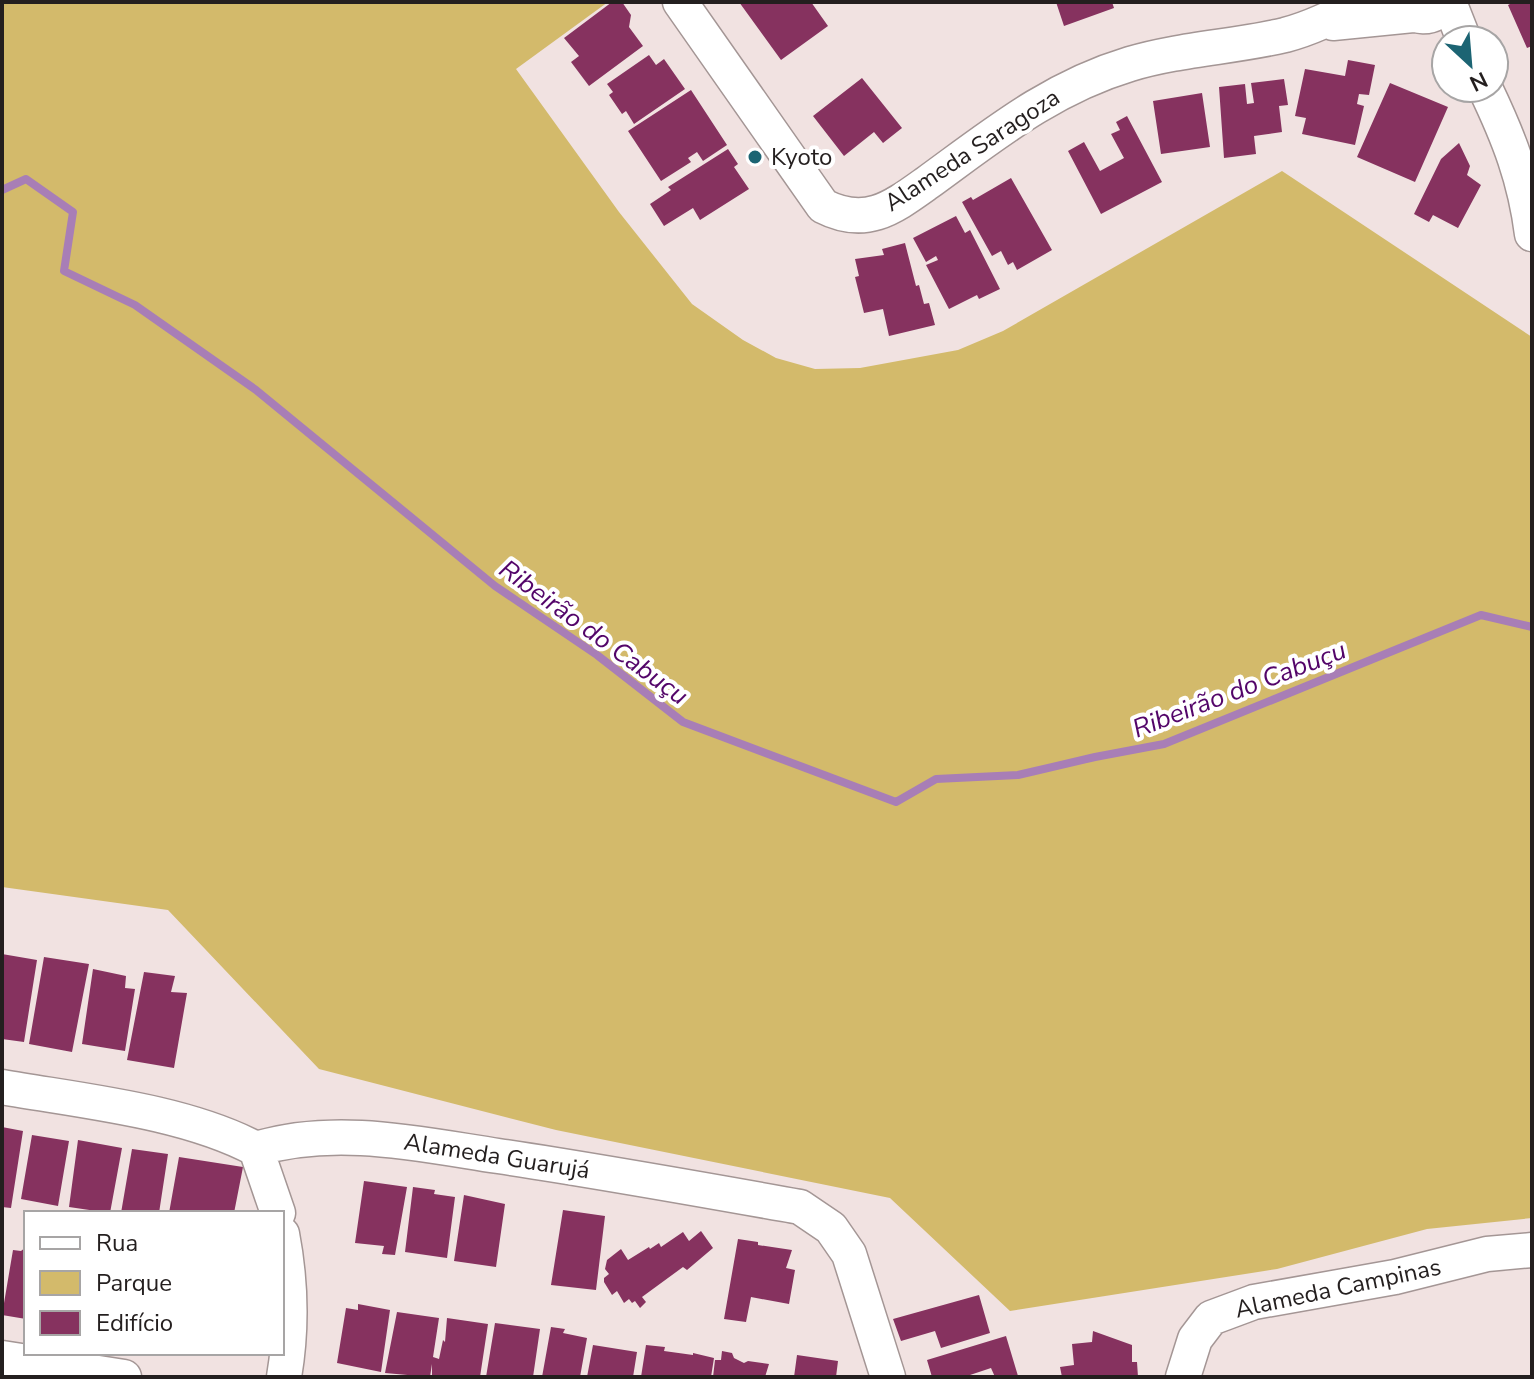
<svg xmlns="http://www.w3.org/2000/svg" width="1534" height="1379" font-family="'Nunito Sans',sans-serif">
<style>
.green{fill:#d3ba6b}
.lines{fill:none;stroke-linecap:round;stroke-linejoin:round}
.stream{stroke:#a87eb6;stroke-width:8}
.building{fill:#86325f}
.minor-casing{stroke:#a49695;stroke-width:37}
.minor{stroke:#fff;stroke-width:34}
.poi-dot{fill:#1c6473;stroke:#fff;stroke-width:3}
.labels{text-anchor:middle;stroke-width:8;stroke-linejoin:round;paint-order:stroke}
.street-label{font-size:24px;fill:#241f1f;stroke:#fff}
.poi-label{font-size:24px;fill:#241f1f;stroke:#fff;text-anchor:start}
.water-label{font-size:26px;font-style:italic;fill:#530569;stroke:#fff}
</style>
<rect width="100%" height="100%" fill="#f1e2e1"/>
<path class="green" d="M2,2H608L516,69L619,212L692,304L743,340L776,358L815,369L860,368L958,350L1003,331L1282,171L1532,337V1218L1427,1229L1277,1269L1010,1311L890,1198L556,1130L319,1069L168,910L2,887Z"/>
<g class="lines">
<path class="stream" d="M2,190L26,179L73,212L64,271L135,305L256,390L495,586L597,655L683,722L896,802L936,779L1018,775L1095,757L1164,744L1481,615L1532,627"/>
</g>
<path class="building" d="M612,2H622L631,15L629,27L643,46L589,86L571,62L579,56L564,38Z
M739,2H811L828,26L781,60Z
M1056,2H1112L1114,8L1064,26Z
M1514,2H1532V46L1527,48L1508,5Z
M649,55L656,65L664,59L685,89L634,124L626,111L622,114L609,95L613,92L607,84Z
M1348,60L1375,65L1369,95L1359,94L1357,104L1364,106L1355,145L1302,134L1306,118L1295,116L1305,69L1345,76Z
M862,78L902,128L883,143L874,132L844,156L813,116Z
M1284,79L1288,105L1279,106L1282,132L1254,136L1256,154L1224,158L1219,87L1245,84L1247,104L1254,103L1251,83Z
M1390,83L1448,107L1415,182L1357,157Z
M691,90L727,145L703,161L697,152L688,158L691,162L661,181L628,131Z
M1202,93L1210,147L1161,154L1153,101Z
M1127,116L1162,182L1101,214L1068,151L1084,142L1100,171L1124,158L1111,134L1120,130L1116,122Z
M1459,143L1470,166L1467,175L1481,185L1458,228L1433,215L1429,222L1414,214L1441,159Z
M728,149L738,164L734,167L749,189L700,220L693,208L664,226L650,204L671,190L668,187Z
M1011,178L1052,250L1017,270L1013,262L1008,265L1001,251L992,256L962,202L971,197L973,200Z
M956,216L965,233L970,230L1000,289L979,299L977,295L949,309L926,265L938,260L936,256L926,262L913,238Z
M905,243L916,286L919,285L924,304L929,303L935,325L889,336L883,309L864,313L855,277L859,276L855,259L884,255L882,249Z
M2,954L37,960L24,1042L2,1039Z
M44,957L89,964L72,1052L29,1044Z
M93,969L126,976L125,988L135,989L125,1051L82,1044Z
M144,972L175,976L171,992L187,993L174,1068L127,1060Z
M2,1127L23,1131L11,1208L2,1207Z
M32,1135L69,1141L58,1206L21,1199Z
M78,1140L122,1148L110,1213L69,1207Z
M132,1149L168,1154L159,1213H121Z
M179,1157L243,1167L234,1213H169Z
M364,1181L407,1187L395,1255L382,1254L384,1246L355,1243Z
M413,1187L435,1190L434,1194L455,1197L447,1258L405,1252Z
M464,1195L505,1204L496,1267L454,1261Z
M563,1210L605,1216L596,1290L551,1285Z
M701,1231L713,1248L687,1270L683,1267L642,1297L646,1302L640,1308L635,1301L632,1303L629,1299L624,1303L617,1291L612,1295L604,1282V1278L609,1274L605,1269L607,1260L621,1249L628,1260L649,1247L650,1249L659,1243L661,1247L683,1232L689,1241Z
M738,1239L758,1242V1245L792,1250L786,1268L795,1270L789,1304L751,1297L746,1322L724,1319Z
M26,1247V1319L2,1315L13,1250L21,1251Z
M979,1295L990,1333L941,1348L935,1331L901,1341L893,1319Z
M358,1304L390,1310L381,1372L337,1363L346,1308L358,1310Z
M397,1312L439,1318L433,1357L439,1359L443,1340L445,1342L447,1318L488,1324L480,1377H432V1364L430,1377L385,1373Z
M495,1323L540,1329L533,1377H486Z
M551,1327L565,1329L563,1333L587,1338L580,1377H542Z
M1093,1331L1132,1345V1362H1137L1138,1377H1062L1060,1367L1074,1365L1072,1344L1092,1342Z
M1006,1336L1018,1376L995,1377L991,1368L964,1377H932L927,1360Z
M593,1345L637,1352L633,1377H587Z
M646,1345L665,1347L664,1351L693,1355V1353L714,1358L711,1377H641Z
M722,1351L732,1353L734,1358L744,1363L748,1361L769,1364L765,1377H713L715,1360H721Z
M797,1355L838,1361L836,1377H794Z"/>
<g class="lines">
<g class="minor-casing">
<path id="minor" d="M680,2L823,206C866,228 892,208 927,183C993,135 1050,88 1130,64C1180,49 1234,47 1285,35C1312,28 1337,15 1363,2
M1399,2C1412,20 1434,22 1447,2
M1449,2L1464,40
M1333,23L1413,15
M1485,88C1509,138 1525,179 1532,234
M2,1087C82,1101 185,1111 256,1149C335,1125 419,1144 498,1156C599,1171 699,1189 800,1207L831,1228L849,1254L888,1377
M256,1149L278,1213
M282,1234C291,1281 292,1330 284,1377
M2,1358L124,1377
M1183,1377L1195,1339L1211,1318L1254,1302L1395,1277L1487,1254L1532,1250"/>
</g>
<use href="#minor" class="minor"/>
</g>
<circle class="poi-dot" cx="755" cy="157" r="8"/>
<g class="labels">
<g class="street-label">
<text transform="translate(972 150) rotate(-33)" y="8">Alameda Saragoza</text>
<text transform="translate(497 1156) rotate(9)" y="8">Alameda Guarujá</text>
<text transform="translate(1338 1288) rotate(-12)" y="8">Alameda Campinas</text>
</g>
<g class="poi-label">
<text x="771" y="165">Kyoto</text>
</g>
<g class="water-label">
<text transform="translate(594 632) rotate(36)" y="9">Ribeirão do Cabuçu</text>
<text transform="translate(1239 689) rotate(-21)" y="9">Ribeirão do Cabuçu</text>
</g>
</g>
<rect width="1534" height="1379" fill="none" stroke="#241f1f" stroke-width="8"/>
<rect x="24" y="1211" width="260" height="144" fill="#ffffff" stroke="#a7a5a5" stroke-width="2"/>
<rect x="40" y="1237" width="40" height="12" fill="#ffffff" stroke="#a7a5a5" stroke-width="2"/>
<text x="96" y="1251" font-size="24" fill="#241f1f">Rua</text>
<rect x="40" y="1271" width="40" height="24" fill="#d3ba6b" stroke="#a7a5a5" stroke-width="2"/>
<text x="96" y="1291" font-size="24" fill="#241f1f">Parque</text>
<rect x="40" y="1311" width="40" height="24" fill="#86325f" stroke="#a7a5a5" stroke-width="2"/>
<text x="96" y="1331" font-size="24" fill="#241f1f">Edifício</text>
<g transform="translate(1470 64) rotate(154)"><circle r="38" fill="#ffffff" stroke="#a7a5a5" stroke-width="2"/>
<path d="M0-6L14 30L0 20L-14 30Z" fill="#1c6473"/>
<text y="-12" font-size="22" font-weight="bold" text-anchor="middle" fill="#241f1f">N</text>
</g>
</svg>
